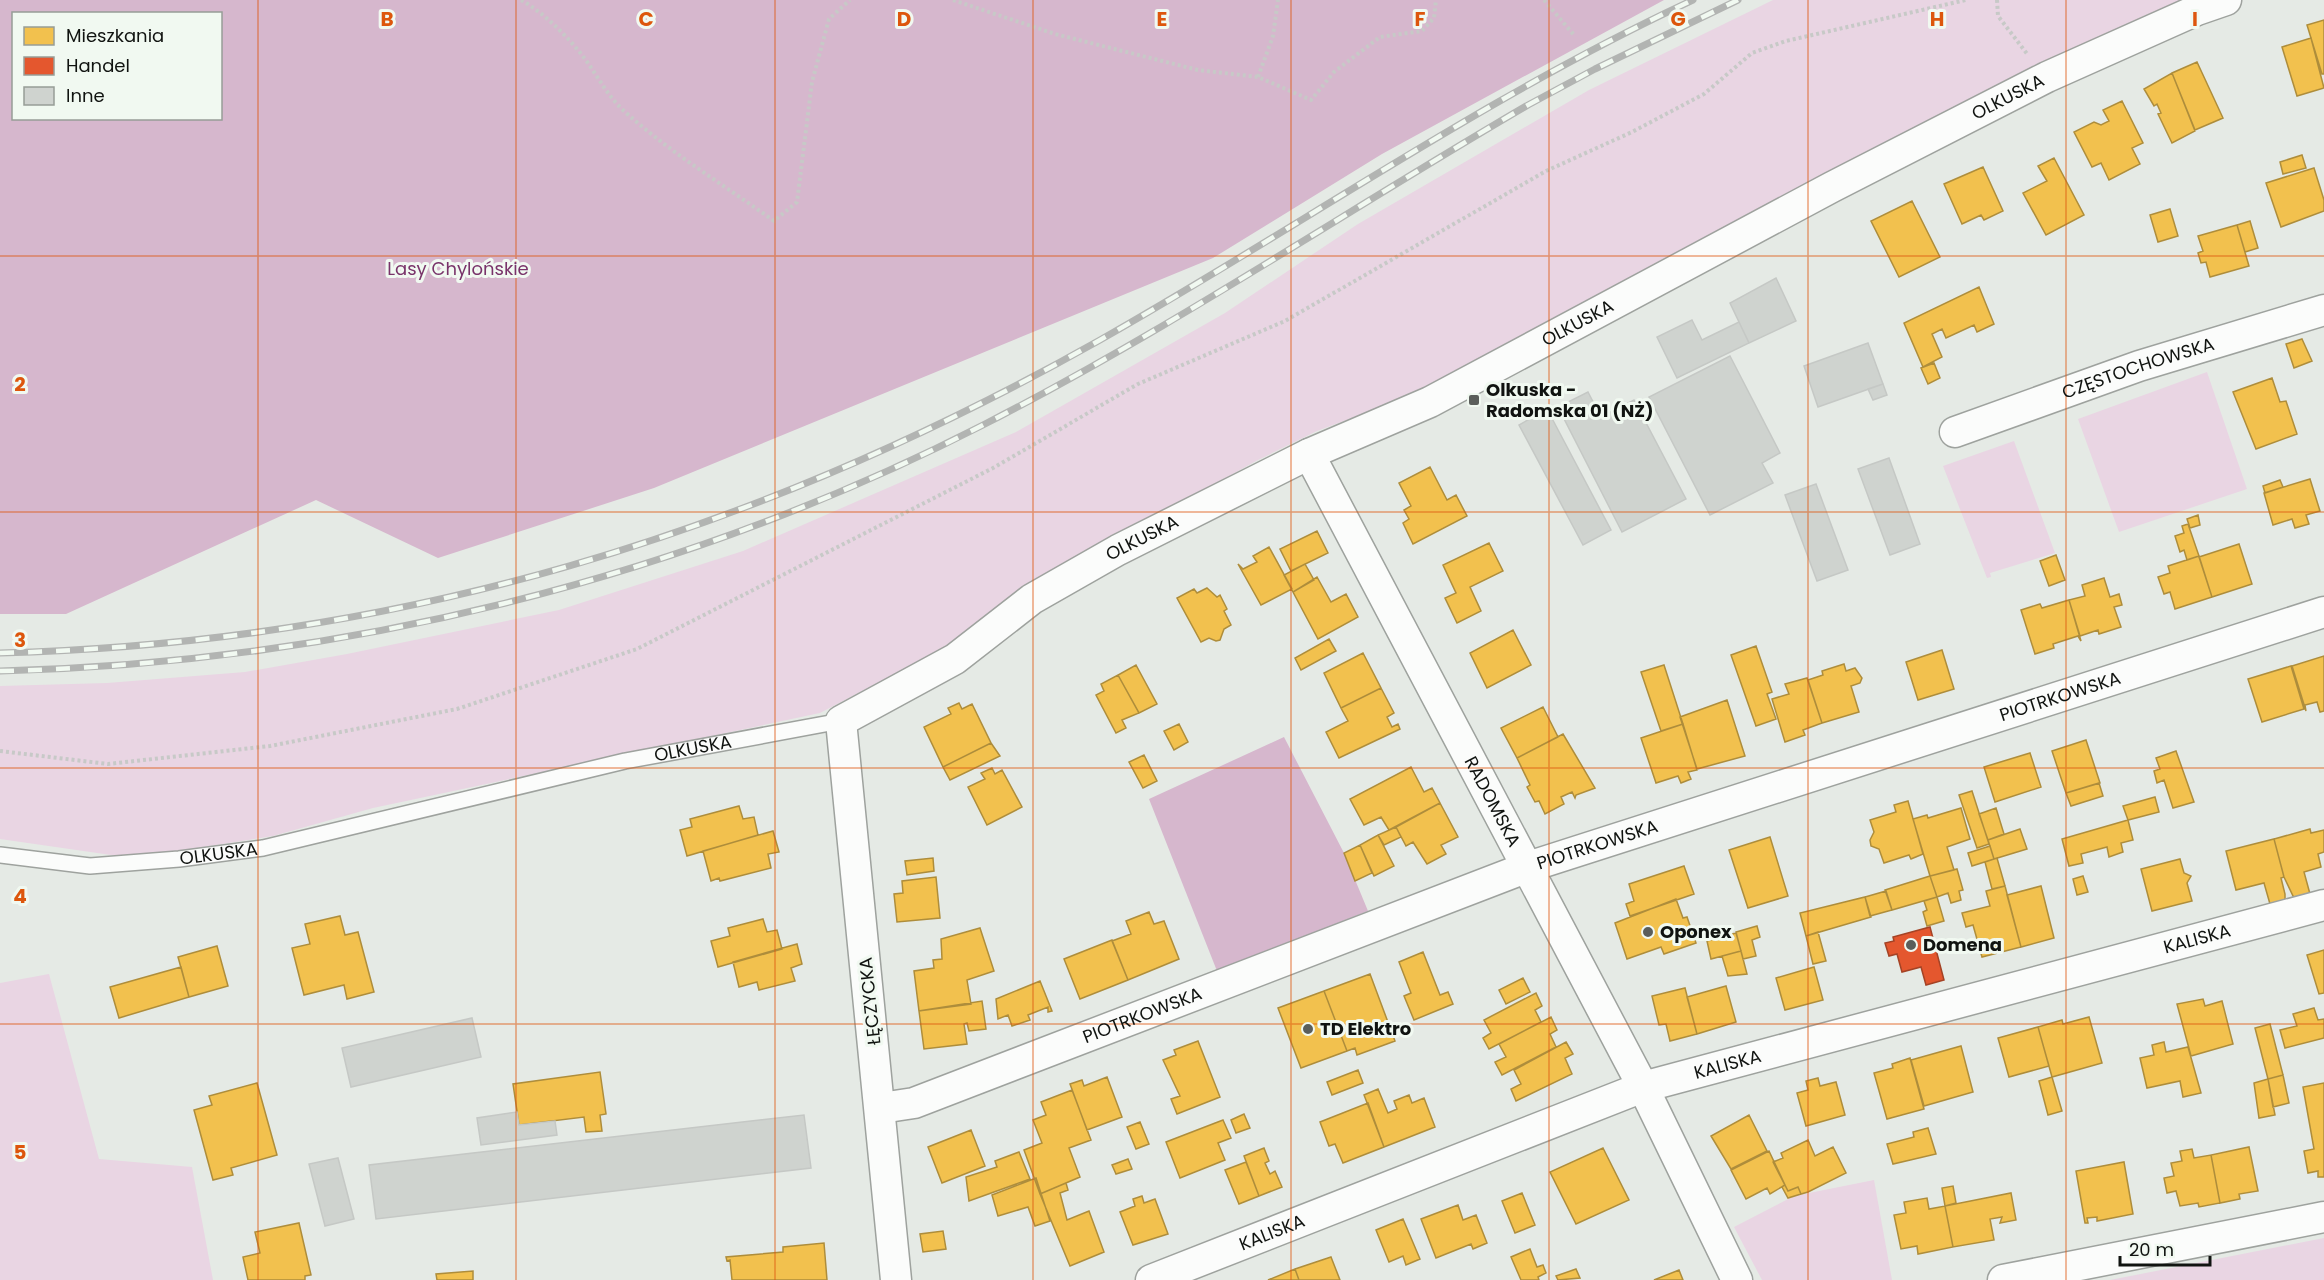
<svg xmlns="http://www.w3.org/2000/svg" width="2324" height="1280" font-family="Poppins,sans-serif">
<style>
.green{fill:#e9d5e3}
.forest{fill:#d6b7cd;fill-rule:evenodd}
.homes{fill:#f2c14e;stroke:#ae8d3b;stroke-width:1.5}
.shops{fill:#e4572e;stroke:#a44325;stroke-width:1.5}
.building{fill:#cfd3cf;stroke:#c5c8c5;stroke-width:1.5}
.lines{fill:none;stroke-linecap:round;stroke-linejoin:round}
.service-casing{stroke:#9ea29e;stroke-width:18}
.minor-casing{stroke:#9ea29e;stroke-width:33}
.path{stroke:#c7c9c7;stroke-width:4;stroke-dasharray:3 3;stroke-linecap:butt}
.service{stroke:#fbfcfb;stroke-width:15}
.minor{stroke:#fbfcfb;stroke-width:30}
.rail-casing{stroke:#b2b4b2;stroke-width:7}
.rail{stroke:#f1f9f1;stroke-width:4.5;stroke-dasharray:14;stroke-linecap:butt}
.grid{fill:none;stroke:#dd560c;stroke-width:1.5;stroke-opacity:0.55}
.poi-dot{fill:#5b5e5b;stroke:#f1f9f1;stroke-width:2}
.labels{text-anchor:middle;stroke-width:6;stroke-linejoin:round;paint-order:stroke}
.street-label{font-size:18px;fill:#101310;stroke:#f1f9f1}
.park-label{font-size:18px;fill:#79336a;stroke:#f1f9f1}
.poi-label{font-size:18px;font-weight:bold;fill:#101310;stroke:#f1f9f1;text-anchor:start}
.grid-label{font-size:20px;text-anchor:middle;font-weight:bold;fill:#dd560c;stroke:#f1f9f1;stroke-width:6;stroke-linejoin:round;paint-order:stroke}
</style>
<rect width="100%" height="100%" fill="#e5eae5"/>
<path class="green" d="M1773,0H2189L2146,15L1876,150L1632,276L1427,390L1317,431L1256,461L1093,552L954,643L820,713L373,808L273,836L132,858L0,839V686L107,683L245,672L347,654L559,610L743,551L1016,432L1225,313L1358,224L1589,90Z
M2207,372L2247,489L2119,532L2078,419Z
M2014,441L2055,553L1990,573L1991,577L1987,578L1943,466Z
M49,974L99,1159L192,1167L213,1280H0V983Z
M1874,1180L1892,1280H1762L1734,1227L1794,1196Z
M2324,1238V1280H2110Z"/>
<path class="forest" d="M0,0H1664L1382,154L1213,258L654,488L438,558L316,500L66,614H0ZM14,14H220V118H14Z
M1284,737L1344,853L1368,911L1217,971L1149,799Z"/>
<path class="homes" d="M2324,20V74H2322L2307,25Z
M2311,38L2324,88L2297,96L2282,47Z
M2197,62L2223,118L2195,130L2172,73Z
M2172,73L2195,131L2172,143L2158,114L2161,113L2157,104L2154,106L2144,89Z
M2122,101L2143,143L2132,148L2140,164L2109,180L2101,163L2092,167L2074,132L2094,122L2101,125L2109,121L2103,110Z
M2302,155L2306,168L2283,174L2280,162Z
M2054,158L2084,215L2046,235L2023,193L2047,181L2038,166Z
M1983,167L2003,211L1984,220L1981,215L1962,224L1944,184Z
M2314,168L2324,200V211L2281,227L2266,183Z
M1912,201L1940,257L1899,277L1871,221Z
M2170,209L2178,236L2158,242L2150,215Z
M2250,221L2258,248L2245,252L2237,225Z
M2237,225L2249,266L2210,277L2206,262L2201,263L2198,253L2203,251L2198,236Z
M1979,287L1994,324L1977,332L1974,325L1946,338L1942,329L1932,334L1942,357L1923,367L1904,323Z
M2302,339L2312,361L2294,368L2286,344Z
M1934,363L1940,378L1928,384L1921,368Z
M2272,378L2280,402L2286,401L2297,434L2256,449L2233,392Z
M1430,467L1447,500L1456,495L1467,516L1413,544L1403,523L1409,519L1404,510L1411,506L1399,483Z
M2310,479L2320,511L2306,515L2309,524L2295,528L2292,519L2273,525L2264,493Z
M2280,480L2283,487L2265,493L2263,486Z
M2198,515L2200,525L2190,528L2187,519Z
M2188,524L2199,556L2187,560L2184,550L2180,552L2175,536L2184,533L2182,526Z
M1317,531L1328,553L1291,571L1280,549Z
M1489,543L1503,571L1470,587L1481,611L1457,623L1445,598L1456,593L1443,565Z
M2239,544L2252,584L2212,597L2199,557Z
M1269,547L1292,589L1261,605L1238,564L1243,569L1257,562L1253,556Z
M2056,555L2065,580L2049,586L2040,561Z
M2199,556L2212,597L2175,609L2170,592L2164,594L2158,577L2170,573L2168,566Z
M1305,564L1314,580L1293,592L1284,575Z
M1317,577L1331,602L1346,594L1358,617L1318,639L1293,592Z
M2104,578L2110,597L2119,594L2122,605L2114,607L2121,627L2099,634L2098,630L2080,636L2069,600L2085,596L2082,585Z
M1207,588L1217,597L1220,595L1227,609L1224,611L1231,625L1224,629L1220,640L1216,641L1209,638L1201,642L1177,598L1194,589L1197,593Z
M2069,600L2081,641L2078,636L2053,644L2054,648L2035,654L2021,610L2040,604L2042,608Z
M1513,630L1531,665L1487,688L1470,653Z
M1329,639L1336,651L1301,670L1295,658Z
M1756,646L1772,692L1767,694L1776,719L1756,726L1731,655Z
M1942,650L1954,689L1918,700L1906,662Z
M1363,653L1381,688L1341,708L1324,673Z
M2324,656V711L2320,712L2317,702L2305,705L2306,711L2292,666Z
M1844,664L1846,671L1855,668L1862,678L1860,683L1851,686L1859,712L1822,723L1808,680L1823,675L1822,671Z
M1136,665L1157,704L1139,713L1118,675Z
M1664,665L1683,724L1661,731L1641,672Z
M2291,666L2304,709L2262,722L2248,679Z
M1118,675L1139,713L1122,720L1126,728L1116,733L1096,695L1104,691L1101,684Z
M1807,678L1822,723L1803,730L1805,735L1785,742L1772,699L1789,694L1785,684Z
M1381,688L1394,713L1387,717L1392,727L1398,724L1400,729L1339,758L1326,732L1348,721L1341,708Z
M1727,700L1745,756L1697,769L1680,717Z
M959,703L962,709L972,704L991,743L943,767L924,727L951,714L948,708Z
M1543,707L1558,737L1517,758L1501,728Z
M1179,724L1188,742L1174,750L1164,731Z
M1683,724L1697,770L1688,772L1691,779L1681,783L1678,776L1656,783L1641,738Z
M1563,734L1595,788L1576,795L1575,798L1572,792L1561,797L1564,804L1545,814L1539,801L1535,802L1527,787L1530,785L1517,758Z
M2086,740L2100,783L2066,793L2052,751Z
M991,743L1000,756L950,780L943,767Z
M2176,751L2194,802L2173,808L2164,780L2157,783L2154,771L2160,769L2156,758Z
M2030,753L2041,787L1995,802L1984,767Z
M1144,755L1157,781L1143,788L1129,762Z
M1411,767L1424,792L1432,788L1440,803L1389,830L1381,817L1364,825L1350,799Z
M992,768L995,774L1002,770L1022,807L987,825L968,787L985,779L981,773Z
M2099,783L2103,796L2071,806L2066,793Z
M1972,791L1989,844L1977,848L1959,795Z
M2155,797L2159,812L2128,820L2123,806Z
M1908,801L1923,854L1911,859L1909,855L1884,863L1879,849L1871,846L1870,840L1874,832L1870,820L1896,812L1894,805Z
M1440,803L1458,837L1441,845L1446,854L1427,864L1413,842L1406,846L1396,827Z
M739,806L743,819L754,817L758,835L687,856L680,830L692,827L690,819Z
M1961,808L1970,839L1947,847L1954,870L1930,876L1913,819L1927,815L1928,818Z
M1996,808L2004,834L1988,840L1979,814Z
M2128,820L2133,840L2121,843L2123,852L2109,857L2107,847L2081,854L2083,863L2069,866L2062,839Z
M1396,827L1401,837L1384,845L1378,835Z
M2020,829L2027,849L1994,859L1988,840Z
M2310,829L2311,833L2324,830V852L2318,854L2321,867L2304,872L2310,894L2294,898L2284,877L2274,839Z
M773,831L779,852L768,854L771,868L720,881L719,878L711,881L703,851Z
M1378,835L1394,866L1374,876L1360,845Z
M1770,837L1788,896L1748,908L1729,850Z
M2274,839L2284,877L2281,878L2285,894V900L2270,904L2264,883L2236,890L2226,851Z
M1360,845L1372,873L1355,881L1344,853Z
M1990,846L1994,859L1972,866L1968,853Z
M933,858L934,871L907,875L905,861Z
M1997,858L2005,886L1992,889L1985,862Z
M2180,859L2184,873L2191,876L2187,883L2192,901L2152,911L2141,869Z
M1684,866L1694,894L1630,916L1626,904L1634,901L1629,884Z
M1957,869L1963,890L1959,891L1961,900L1951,903L1948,893L1937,897L1930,876Z
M1930,876L1937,897L1892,910L1885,890Z
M2083,876L2088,892L2077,895L2073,879Z
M936,877L940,918L897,922L894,894L903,893L902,881Z
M2005,886L2021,947L1982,957L1973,925L1966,927L1962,913L1990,906L1986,891Z
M2041,886L2054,938L2021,947L2007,895Z
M1886,891L1892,910L1870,916L1865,897Z
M1865,897L1871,917L1806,936L1800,913Z
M1937,897L1944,921L1927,926L1923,912L1927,910L1924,901Z
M1676,899L1683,918L1687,917L1696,943L1664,954L1661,947L1627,959L1615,923Z
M1149,912L1154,924L1164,921L1179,959L1128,980L1112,941L1131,934L1126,921Z
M340,916L345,935L358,932L374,992L347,999L344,985L304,995L292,948L310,944L305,924Z
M763,919L767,932L777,930L782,949L718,967L711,941L730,936L728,928Z
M1757,926L1760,937L1752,940L1756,956L1743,959L1736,932Z
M980,928L994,971L967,980L971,1004L919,1011L914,971L934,968L933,960L942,959L941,939Z
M1818,932L1826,961L1813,964L1806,936Z
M1736,933L1741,951L1711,959L1707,941Z
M1112,940L1128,980L1080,999L1064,959Z
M797,944L802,964L791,968L795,981L759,990L757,982L739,987L733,962Z
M217,946L228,986L189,997L178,957Z
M2324,950V993L2319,994L2307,955Z
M1741,951L1747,974L1728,976L1722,956Z
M1423,952L1440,995L1448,992L1453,1004L1414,1020L1404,996L1411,993L1399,962Z
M181,967L189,997L119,1018L110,987Z
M1814,967L1823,1000L1785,1010L1776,978Z
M1370,974L1395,1041L1357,1055L1355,1048L1347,1051L1324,991Z
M1523,978L1530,992L1506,1004L1499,990Z
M1040,981L1052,1011L1048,1012V1007L1028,1015L1030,1020L1012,1026L1008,1015L998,1019L996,999Z
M1726,986L1736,1022L1697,1034L1687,997Z
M1685,988L1697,1034L1670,1041L1666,1024L1659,1025L1652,996Z
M1324,991L1347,1051L1301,1068L1278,1008Z
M1536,993L1542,1006L1535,1010L1541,1022L1489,1049L1483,1038L1491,1033L1484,1020Z
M2203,999L2205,1006L2222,1001L2233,1044L2191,1056L2177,1004Z
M982,1001L986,1029L969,1031L967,1023L964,1024L967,1044L924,1049L919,1011Z
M2314,1008L2318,1020L2324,1019V1038L2285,1048L2280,1030L2297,1026L2293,1014Z
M1551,1017L1557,1030L1550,1034L1556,1047L1502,1075L1495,1062L1506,1057L1499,1044Z
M2089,1017L2102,1063L2052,1077L2038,1027L2062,1020L2063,1024Z
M2270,1024L2283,1075L2268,1079L2255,1028Z
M2038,1027L2049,1066L2009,1077L1998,1038Z
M1198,1041L1220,1097L1177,1114L1171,1099L1180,1096L1163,1060L1176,1055L1174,1050Z
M1566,1042L1573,1054L1565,1058L1572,1074L1516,1101L1511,1089L1521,1084L1514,1070Z
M2164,1042L2166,1052L2188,1047L2201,1093L2183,1097L2180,1081L2147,1088L2140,1058L2154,1055L2152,1045Z
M1961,1046L1973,1092L1924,1106L1911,1060Z
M1910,1058L1924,1109L1887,1119L1874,1073L1893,1068L1892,1064Z
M1358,1070L1363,1083L1332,1095L1327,1082Z
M600,1072L606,1114L600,1115L602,1131L586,1132L584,1117L519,1125L513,1084Z
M2283,1075L2289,1103L2273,1107L2268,1079Z
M1107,1077L1122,1117L1087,1130L1070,1084L1082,1080L1084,1086Z
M2052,1077L2062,1111L2048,1115L2039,1081Z
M1818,1078L1820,1086L1836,1082L1845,1115L1806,1126L1797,1093L1808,1090L1806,1081Z
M2268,1079L2275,1115L2259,1118L2254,1083Z
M257,1083L277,1155L231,1168L233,1175L213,1180L194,1110L212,1105L209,1096Z
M2324,1083V1177H2318V1171L2308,1173L2304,1151L2314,1149L2303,1087Z
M1378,1089L1388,1113L1397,1109L1394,1101L1409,1095L1412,1103L1424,1098L1435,1127L1384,1147L1364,1095Z
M1072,1090L1091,1140L1069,1148L1080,1177L1040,1194L1024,1150L1042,1143L1033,1120L1046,1115L1041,1102Z
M1368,1103L1384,1147L1343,1163L1335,1144L1329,1146L1320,1122Z
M1244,1114L1250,1128L1236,1133L1231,1120Z
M1749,1115L1767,1151L1731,1169L1711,1136Z
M1223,1120L1231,1138L1218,1143L1225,1160L1180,1178L1166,1142Z
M1140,1122L1149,1144L1136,1149L1127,1127Z
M1928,1128L1936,1154L1893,1164L1887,1144L1914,1137L1913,1132Z
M971,1130L985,1166L942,1183L928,1147Z
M1808,1140L1815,1156L1833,1147L1846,1173L1808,1192L1801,1194L1798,1187L1788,1191L1773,1162L1783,1158L1781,1153Z
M2249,1147L2258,1191L2239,1194L2240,1199L2220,1203L2211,1155Z
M1264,1148L1269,1161L1265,1163L1270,1174L1275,1171L1282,1187L1259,1196L1244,1156Z
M1603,1148L1629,1200L1576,1224L1550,1172Z
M2192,1149L2194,1158L2211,1155L2220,1203L2199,1207L2198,1203L2180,1206L2176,1191L2167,1193L2164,1178L2174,1176L2171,1163L2182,1161L2180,1151Z
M1769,1151L1785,1185L1770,1194L1767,1188L1746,1199L1731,1170Z
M1019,1152L1030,1179L969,1201L966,1177L997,1167L995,1161Z
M1128,1159L1132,1169L1116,1174L1112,1165Z
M1246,1162L1259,1196L1239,1204L1225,1170Z
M2124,1162L2133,1214L2097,1221V1217L2087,1218L2088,1223H2085L2076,1171Z
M1036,1178L1050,1221L1035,1226L1028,1207L998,1216L992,1195Z
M1066,1183L1068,1190L1060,1193L1067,1220L1089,1211L1104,1252L1070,1266L1040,1194Z
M1785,1185L1788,1191L1798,1187L1801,1194L1788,1198L1782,1187Z
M1953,1186L1956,1203L1945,1206L1942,1188Z
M1522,1193L1535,1225L1515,1233L1502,1201Z
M2011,1193L2016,1220L2000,1223L2002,1217L1990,1219L1994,1240L1953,1247L1945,1206Z
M1142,1196L1144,1203L1155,1199L1168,1234L1133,1245L1120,1212L1135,1206L1133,1199Z
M1927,1198L1929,1209L1945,1206L1953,1247L1918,1254L1917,1246L1901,1249L1894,1215L1906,1213L1904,1202Z
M1458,1205L1463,1220L1476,1215L1487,1243L1473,1249L1471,1244L1436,1258L1421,1219Z
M1403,1219L1420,1259L1406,1265L1403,1256L1389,1262L1376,1230Z
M299,1223L311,1275L305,1276V1280H248L243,1257L260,1253L255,1232Z
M943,1231L946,1249L923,1252L920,1234Z
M824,1243L827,1280H732L730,1260L727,1261L726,1257L783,1252V1247Z
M1530,1249L1537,1267L1543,1265L1546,1273L1538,1277L1539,1280H1521L1511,1257Z
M1331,1257L1340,1280H1299L1295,1269Z
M1295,1269L1299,1280H1268Z
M1576,1269L1580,1278L1558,1280L1556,1276Z
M1679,1270L1683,1280H1654Z
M473,1271V1280H437L436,1274Z"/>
<path class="shops" d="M1930,927L1944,980L1926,985L1921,967L1902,972L1897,954L1889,956L1885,943L1894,941L1893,937Z"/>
<path class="building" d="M1776,278L1796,321L1749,343L1730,303Z
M1692,320L1702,340L1739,322L1749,343L1677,378L1657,337Z
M1868,343L1883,384L1818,407L1804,366Z
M1730,356L1780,453L1762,463L1773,483L1710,515L1649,397Z
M1883,384L1887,395L1873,400L1868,389Z
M1588,392L1601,417L1634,400L1686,499L1622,532L1558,407Z
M1547,409L1611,530L1583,545L1519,425Z
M1889,458L1920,544L1890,555L1858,469Z
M1816,484L1848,570L1817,581L1785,495Z
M472,1018L481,1057L351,1087L342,1048Z
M517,1112L519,1125L555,1121L557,1135L481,1145L477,1118Z
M804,1115L811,1168L376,1219L369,1165Z
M338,1158L354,1219L325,1226L309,1164Z"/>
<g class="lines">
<g class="service-casing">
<g id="service">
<path id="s1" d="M0,855L90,866L179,859L263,848L625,761L841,721"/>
</g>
</g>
<g class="minor-casing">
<g id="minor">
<path id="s2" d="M1955,432L2139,366L2324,310"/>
<path id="s3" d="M1309,454L1643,1087L1737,1280"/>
<path id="s4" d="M881,1108L914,1103L1528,867L2324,612"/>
<path id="s5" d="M896,1280L841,721L955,659L1032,599L1118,550L1309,454L1430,402L1832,187L2047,77L2197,10L2226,0"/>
<path id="s6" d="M1151,1280L1643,1087L2324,905"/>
<path d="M2003,1280L2324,1217"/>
</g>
</g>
<path class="path" d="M521,0C544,13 565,34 582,55C596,73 606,94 623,110C669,152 724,185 774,221L797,202L812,82L829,19L850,0
M953,0L1055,34L1198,70L1258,77L1311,100L1334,72L1380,37L1422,31L1434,18L1436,0
M1544,0L1574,35
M1997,0L1998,16L2028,55
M1258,77L1273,36L1278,0
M0,751L108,764L270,746L457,709L637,649L993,468L1138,384L1285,321L1546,171L1632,132L1704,94L1752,53L1786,41L1966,0"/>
<use href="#service" class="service"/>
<use href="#minor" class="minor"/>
<g class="rail-casing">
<path id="rail" d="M0,653C398,643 754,535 1100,340C1298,228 1486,96 1693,0
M0,671C340,663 680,580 983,425C1171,329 1346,211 1528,105L1595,69L1738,0"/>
</g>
<use href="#rail" class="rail"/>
</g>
<path class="grid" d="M258,0V1280M516,0V1280M775,0V1280M1033,0V1280M1291,0V1280M1549,0V1280M1808,0V1280M2066,0V1280M0,256H2324M0,512H2324M0,768H2324M0,1024H2324"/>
<g class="poi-dot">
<rect x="1468" y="394" width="12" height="12" rx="3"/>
<circle cx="1648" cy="932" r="6"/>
<circle cx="1911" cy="945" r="6"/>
<circle cx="1308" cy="1029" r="6"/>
</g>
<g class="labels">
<g class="street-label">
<text dy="6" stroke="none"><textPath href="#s5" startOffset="1887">OLKUSKA</textPath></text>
<text dy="6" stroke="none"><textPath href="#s5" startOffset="1401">OLKUSKA</textPath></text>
<text dy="6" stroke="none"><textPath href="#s2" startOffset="194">CZĘSTOCHOWSKA</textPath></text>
<text dy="6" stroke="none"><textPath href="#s5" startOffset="915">OLKUSKA</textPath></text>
<text dy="6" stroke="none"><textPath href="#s4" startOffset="1250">PIOTRKOWSKA</textPath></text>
<text dy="6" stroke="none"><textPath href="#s1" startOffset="706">OLKUSKA</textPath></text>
<text dy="6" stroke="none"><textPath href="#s3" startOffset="393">RADOMSKA</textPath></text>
<text dy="6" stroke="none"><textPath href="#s4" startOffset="764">PIOTRKOWSKA</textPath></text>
<text dy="6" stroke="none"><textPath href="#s1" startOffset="220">OLKUSKA</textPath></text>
<text dy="6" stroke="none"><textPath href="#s6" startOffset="1102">KALISKA</textPath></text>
<text transform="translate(870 1001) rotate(-96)" y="6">ŁĘCZYCKA</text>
<text dy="6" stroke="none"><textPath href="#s4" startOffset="278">PIOTRKOWSKA</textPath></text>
<text dy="6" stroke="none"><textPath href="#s6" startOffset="616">KALISKA</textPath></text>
<text dy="6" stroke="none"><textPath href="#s6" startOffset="130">KALISKA</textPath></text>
</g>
<g class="park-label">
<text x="458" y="275">Lasy Chylońskie</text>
</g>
<g class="poi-label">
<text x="1486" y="396">Olkuska -<tspan x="1486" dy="21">Radomska 01 (NŻ)</tspan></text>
<text x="1660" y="938">Oponex</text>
<text x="1923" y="951">Domena</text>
<text x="1320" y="1035">TD Elektro</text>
</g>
</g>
<g class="grid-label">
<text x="387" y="26">B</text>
<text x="646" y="26">C</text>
<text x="904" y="26">D</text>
<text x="1162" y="26">E</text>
<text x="1420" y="26">F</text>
<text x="1678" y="26">G</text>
<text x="1937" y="26">H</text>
<text x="2195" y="26">I</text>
<text x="20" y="391">2</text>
<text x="20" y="647">3</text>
<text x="20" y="903">4</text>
<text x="20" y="1159">5</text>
</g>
<rect x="12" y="12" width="210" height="108" fill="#f1f9f1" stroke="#979d97" stroke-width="1.5"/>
<rect x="24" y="27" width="30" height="18" fill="#f2c14e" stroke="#979d97" stroke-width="1.5"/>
<text x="66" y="42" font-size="18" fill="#101310">Mieszkania</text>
<rect x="24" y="57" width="30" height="18" fill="#e4572e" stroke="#979d97" stroke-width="1.5"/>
<text x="66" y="72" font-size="18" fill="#101310">Handel</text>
<rect x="24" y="87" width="30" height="18" fill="#cfd3cf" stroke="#979d97" stroke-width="1.5"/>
<text x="66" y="102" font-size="18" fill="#101310">Inne</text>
<path d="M2120 1256v9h90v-9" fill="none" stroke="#101310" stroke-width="3"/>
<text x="2129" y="1256" font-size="18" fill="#101310" stroke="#f1f9f1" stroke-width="4.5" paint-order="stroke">20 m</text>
</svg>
